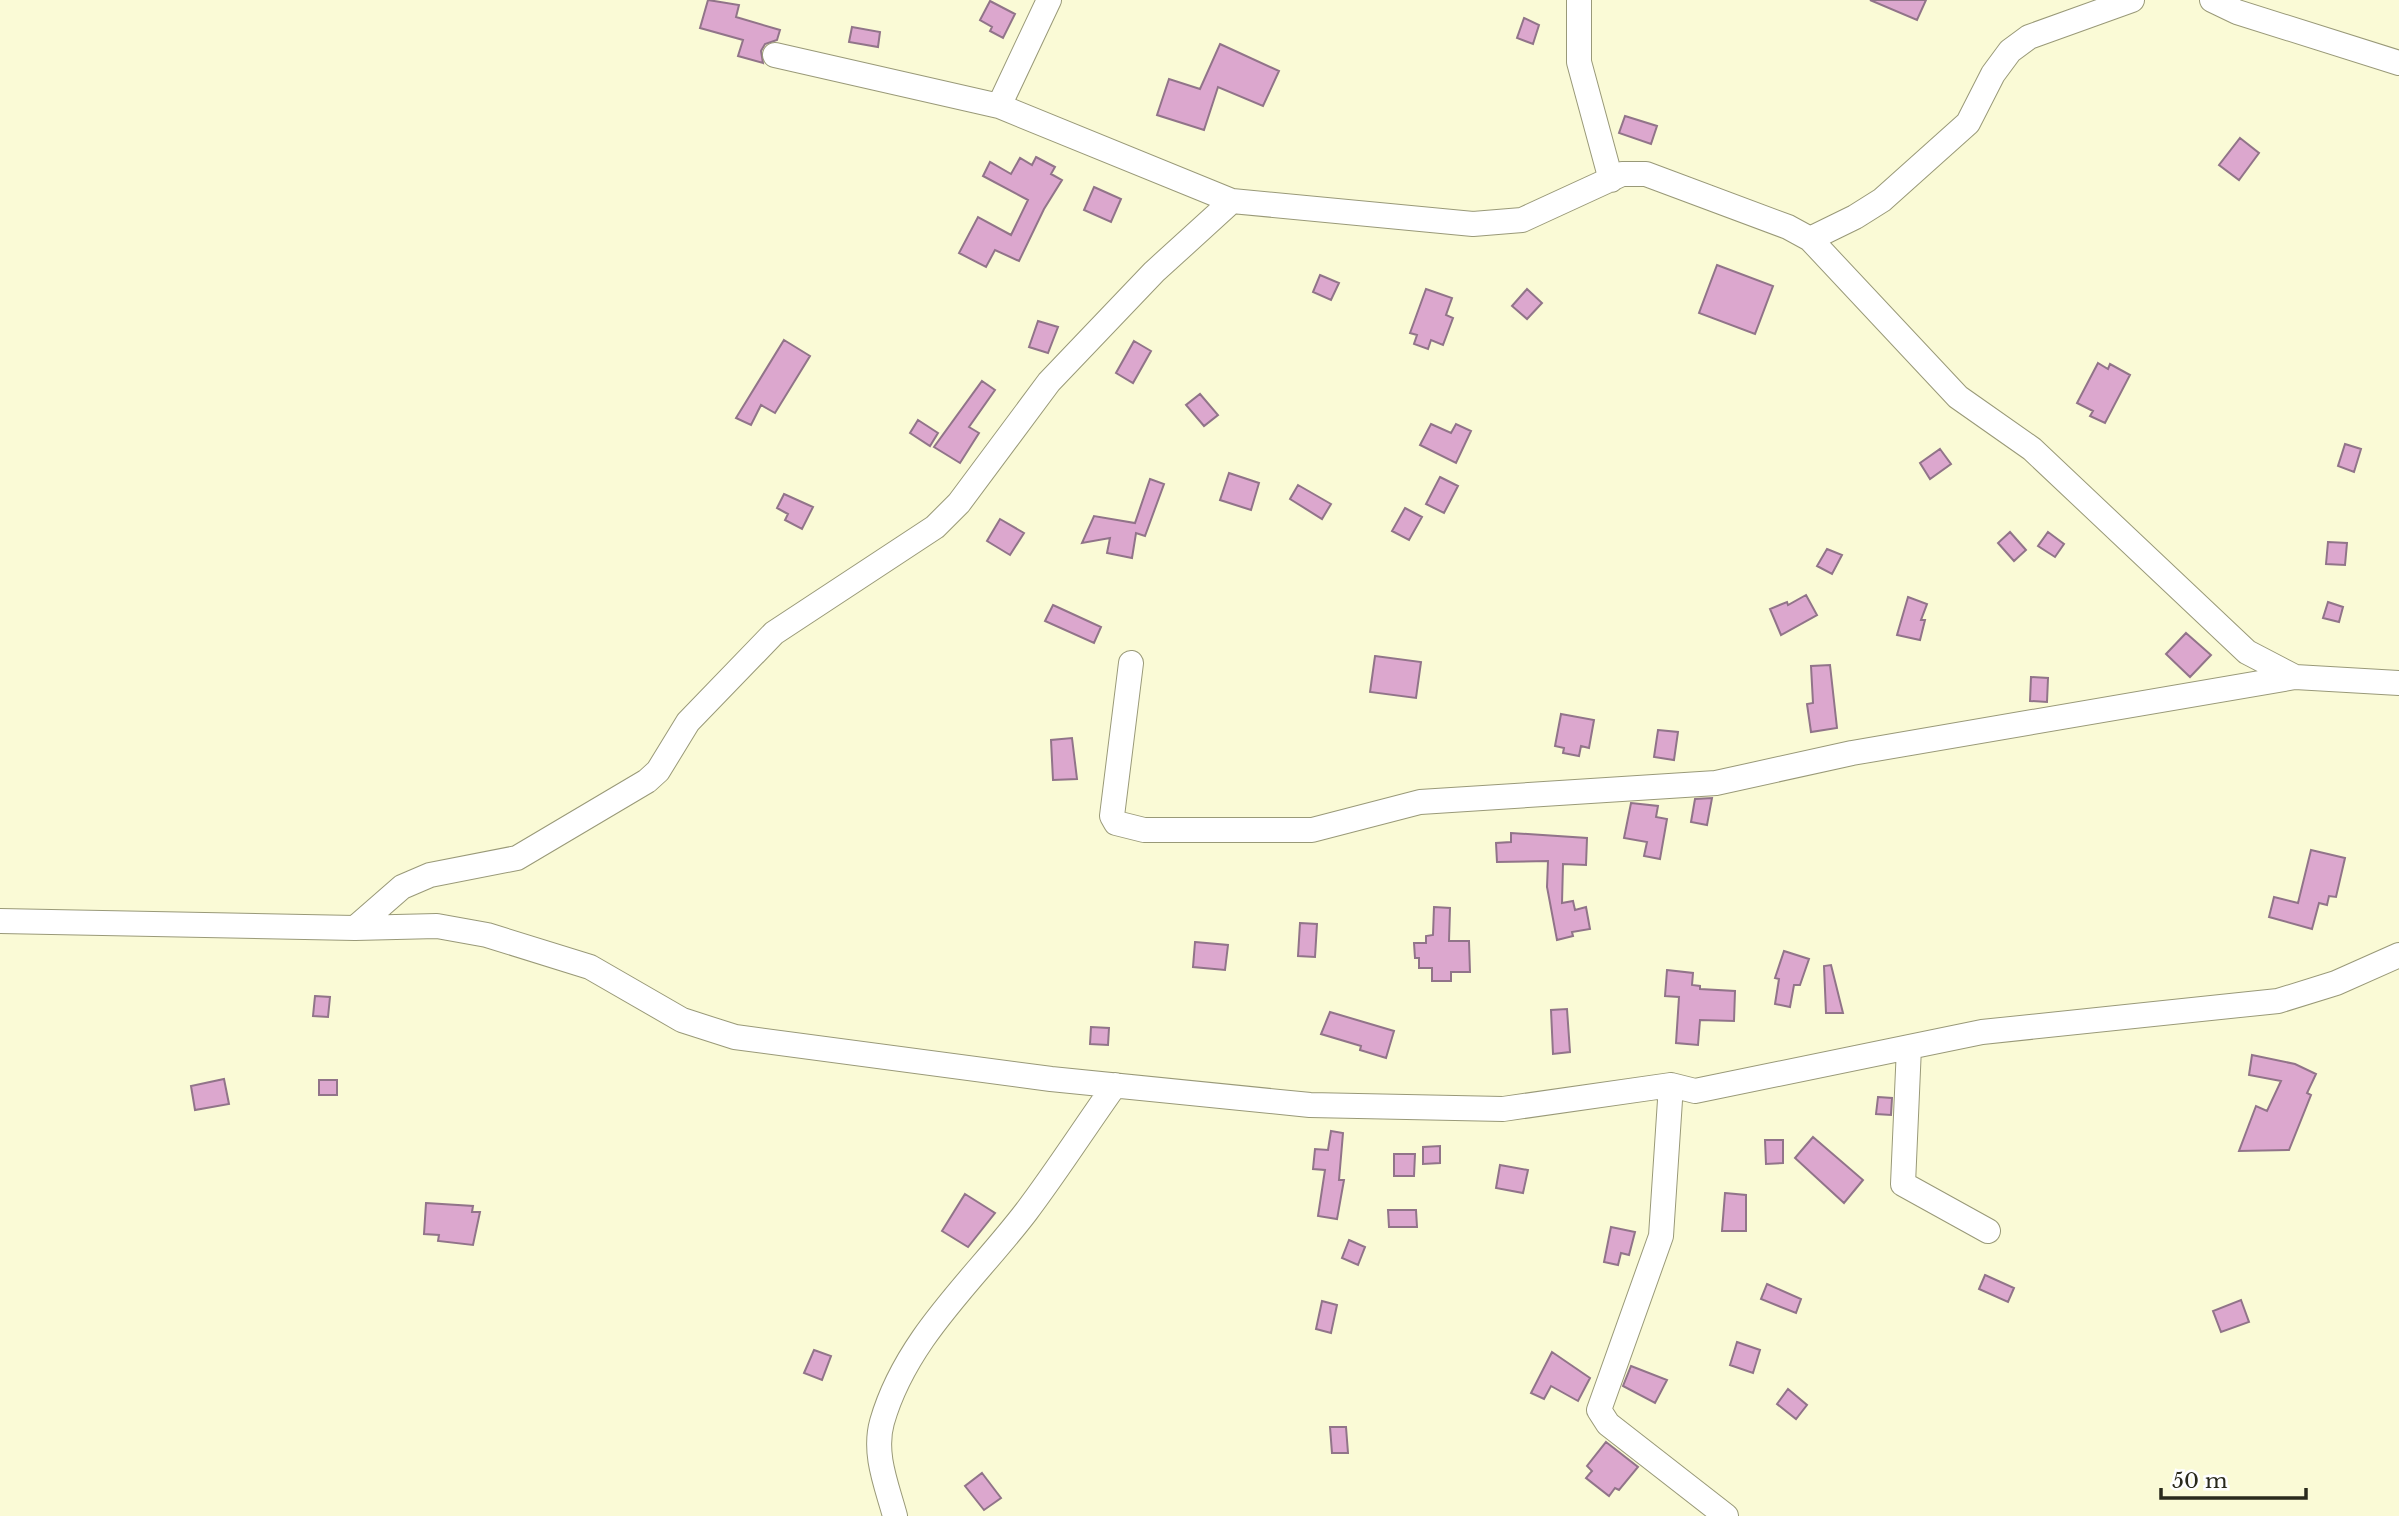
<svg xmlns="http://www.w3.org/2000/svg" width="2399" height="1516" font-family="'Libre Baskerville',serif">
<style>
.building{fill:#dca7ce;stroke:#917489;stroke-width:2}
.lines{fill:none;stroke-linecap:round;stroke-linejoin:round}
.minor-casing{stroke:#999978;stroke-width:26}
.minor{stroke:#fff;stroke-width:24}
</style>
<rect width="100%" height="100%" fill="#fafad6"/>
<path class="building" d="M708,0L739,5L736,17L780,30L777,40L765,44L761,51L763,63L738,56L743,40L700,28Z
M1870,0H1926L1917,20Z
M990,1L1015,14L1003,38L990,31L992,27L980,20Z
M1524,18L1539,25L1533,44L1517,38Z
M852,27L880,32L878,47L849,42Z
M1220,44L1279,71L1263,106L1218,87L1204,130L1157,115L1169,79L1200,89Z
M1625,116L1657,126L1651,144L1619,133Z
M2240,138L2259,153L2239,180L2219,165Z
M1036,157L1055,167L1051,174L1062,180L1044,209L1019,261L995,250L986,267L959,253L978,217L1011,235L1028,200L983,176L990,162L1011,174L1020,158L1032,165Z
M1094,187L1121,199L1111,222L1084,210Z
M1717,265L1773,286L1755,334L1699,313Z
M1320,275L1339,283L1331,300L1313,292Z
M1426,289L1452,298L1446,315L1453,318L1443,345L1431,340L1428,349L1414,344L1417,335L1410,333Z
M1527,289L1542,303L1527,319L1512,306Z
M1038,321L1058,327L1048,353L1029,347Z
M784,340L810,356L775,413L761,405L751,425L736,418Z
M1134,341L1151,351L1133,383L1116,373Z
M2098,363L2108,369L2110,364L2130,375L2105,423L2090,416L2093,411L2077,403Z
M982,381L995,390L969,427L979,433L960,463L934,447Z
M1200,394L1218,415L1204,426L1186,405Z
M918,420L938,433L930,446L910,433Z
M1431,424L1451,433L1456,424L1471,431L1456,463L1420,445Z
M2345,444L2361,449L2354,472L2338,466Z
M1940,449L1951,464L1930,479L1920,463Z
M1229,473L1259,483L1251,510L1220,500Z
M1440,477L1458,486L1444,513L1426,504Z
M1150,479L1164,484L1145,536L1136,533L1132,558L1107,553L1110,538L1082,543L1094,516L1135,523Z
M1298,485L1331,504L1322,519L1290,499Z
M784,494L813,507L802,529L785,520L788,514L777,508Z
M1405,508L1422,517L1409,540L1392,531Z
M1000,519L1024,533L1010,555L987,541Z
M2010,532L2026,550L2014,561L1998,543Z
M2048,532L2064,544L2055,557L2038,546Z
M2328,542L2347,543L2345,565L2326,564Z
M1827,549L1842,555L1832,574L1817,566Z
M1806,595L1817,615L1781,635L1770,609L1787,602L1788,605Z
M1908,597L1927,604L1921,620H1925L1920,640L1897,635Z
M2328,602L2343,607L2339,622L2323,618Z
M1053,605L1101,627L1094,643L1045,621Z
M2186,633L2211,655L2190,677L2166,654Z
M1375,656L1421,662L1416,698L1370,692Z
M1830,665L1837,728L1811,732L1807,704L1813,703L1811,666Z
M2031,677L2048,678L2047,702L2030,701Z
M1561,714L1594,720L1589,748L1581,746L1579,756L1563,753L1564,748L1555,746Z
M1658,730L1678,732L1674,760L1654,757Z
M1072,738L1077,779L1053,780L1051,740Z
M1712,798L1707,825L1691,822L1695,799Z
M1631,803L1658,806L1656,817L1667,819L1660,859L1644,856L1647,842L1624,838Z
M1511,833L1587,838L1586,865L1563,864L1562,903L1573,901L1575,910L1586,907L1590,929L1572,932L1573,936L1557,940L1547,887L1548,861L1497,862L1496,843L1511,842Z
M2311,850L2345,858L2336,897L2329,896L2327,905L2319,903L2312,929L2269,917L2274,897L2298,903Z
M1434,907L1450,908L1449,941H1469L1470,972H1451V981H1432V968H1419V958H1415L1414,943H1426V936L1433,935Z
M1300,923L1317,924L1315,957L1298,956Z
M1195,942L1228,945L1225,970L1193,967Z
M1784,951L1809,959L1800,985H1794L1790,1007L1775,1004L1779,979L1775,978Z
M1831,965L1843,1013H1826L1824,966Z
M1667,970L1693,973L1692,985L1700,986V989L1735,991L1734,1021L1700,1020L1698,1045L1676,1043L1679,997L1665,996Z
M315,996L330,997L328,1017L313,1016Z
M1567,1009L1570,1052L1553,1054L1551,1010Z
M1330,1012L1394,1031L1386,1058L1360,1050L1361,1046L1321,1034Z
M1091,1027L1109,1028L1108,1045L1090,1044Z
M2252,1055L2295,1064L2316,1074L2307,1093L2311,1095L2289,1150L2239,1151L2256,1106L2267,1111L2281,1081L2249,1075Z
M224,1079L229,1104L195,1110L191,1086Z
M319,1080H337V1095H319Z
M1878,1097L1892,1098L1891,1115L1876,1114Z
M1331,1131L1343,1133L1339,1180H1344L1337,1219L1318,1216L1325,1170L1313,1169L1315,1149L1328,1150Z
M1813,1137L1863,1180L1844,1203L1795,1158Z
M1765,1140H1783V1163L1766,1164Z
M1440,1146V1163L1423,1164V1147Z
M1394,1154H1415L1414,1176H1394Z
M1500,1165L1528,1170L1523,1193L1496,1188Z
M1725,1193L1746,1195V1231H1722Z
M965,1194L995,1213L968,1247L942,1231Z
M426,1203L473,1206L472,1212H480L473,1245L438,1241L439,1235L424,1234Z
M1388,1210H1416L1417,1227H1389Z
M1611,1227L1635,1232L1629,1255L1621,1253L1618,1265L1604,1262Z
M1349,1240L1365,1247L1358,1265L1342,1258Z
M1985,1275L2014,1288L2008,1302L1979,1289Z
M1767,1284L1801,1299L1796,1313L1761,1299Z
M2241,1300L2249,1322L2221,1332L2213,1311Z
M1322,1301L1337,1305L1331,1333L1316,1329Z
M1737,1342L1760,1350L1753,1373L1730,1365Z
M814,1350L831,1356L822,1380L804,1373Z
M1552,1352L1590,1378L1578,1401L1551,1386L1544,1399L1531,1393Z
M1631,1366L1667,1380L1655,1403L1623,1386Z
M1788,1389L1807,1405L1796,1419L1777,1404Z
M1330,1427H1346L1348,1453H1332Z
M1606,1442L1638,1467L1619,1490L1615,1488L1609,1496L1586,1478L1592,1471L1587,1466Z
M982,1473L1001,1498L984,1510L965,1486Z"/>
<g class="lines">
<g class="minor-casing">
<path id="minor" d="M1579,0V62L1611,180
M2212,0L2237,12L2399,63
M775,55L999,106L1232,201L1473,224L1522,220L1622,174H1646L1788,227L1810,239L1958,397L2032,449L2247,652L2295,677L2399,683
M999,106L1049,0
M1810,239L1855,217L1882,200L1968,123L1993,74L2010,51L2029,37L2132,0
M1131,663L1112,816L1116,823L1144,830H1312L1420,802L1716,783L1852,753L2295,677
M0,921L355,928L437,926L487,935L590,967L682,1020L735,1037L1051,1079L1310,1105L1503,1109L1671,1085L1695,1091L1982,1032L2278,1001L2336,983L2399,955
M355,928L402,887L430,875L517,858L647,781L658,771L688,722L774,633L935,527L959,503L1049,382L1154,272L1232,201
M1909,1047L1903,1184L1988,1231
M1671,1085L1661,1236L1599,1410L1608,1424L1726,1516
M895,1516C887,1486 873,1454 882,1422C906,1338 974,1280 1026,1212C1057,1171 1085,1127 1115,1085"/>
</g>
<use href="#minor" class="minor"/>
</g>
<path d="M2161 1488v10h145v-10" fill="none" stroke="#2a2a1c" stroke-width="3.5"/>
<text x="2172" y="1488" font-size="21" fill="#2a2a1c" stroke="#ffffff" stroke-width="5" paint-order="stroke">50 m</text>
</svg>
